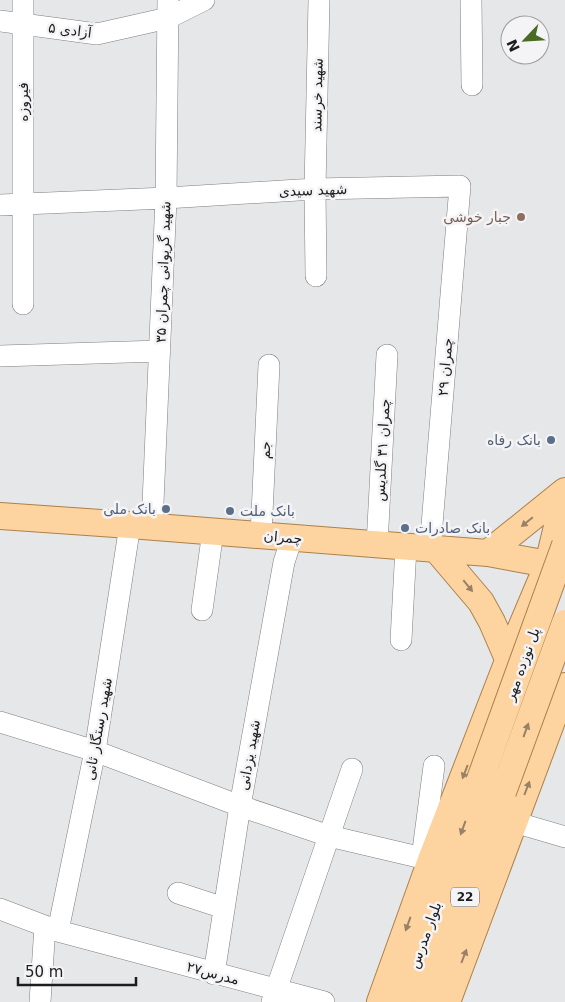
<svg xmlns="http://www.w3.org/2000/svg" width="565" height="1002" font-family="'DejaVu Sans','Noto Naskh Arabic',sans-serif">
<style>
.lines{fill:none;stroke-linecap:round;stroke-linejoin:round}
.minor-casing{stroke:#7f7f80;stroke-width:22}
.major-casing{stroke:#ad804a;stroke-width:28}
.minor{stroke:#fff;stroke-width:21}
.major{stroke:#fdd3a0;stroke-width:26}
.major-bridge-casing{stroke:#ad804a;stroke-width:28;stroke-linecap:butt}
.major-bridge{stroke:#fdd3a0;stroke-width:26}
.oneway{fill:#988166}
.education-dot{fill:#8d6e63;stroke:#f4f4f6;stroke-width:2}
.service-dot{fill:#5c6f8a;stroke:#f4f4f6;stroke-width:2}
.labels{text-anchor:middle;stroke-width:5;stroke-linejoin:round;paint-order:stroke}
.shield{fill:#f4f4f6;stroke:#5e5e5f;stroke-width:1}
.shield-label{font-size:12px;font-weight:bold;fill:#1d1d1e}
.street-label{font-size:14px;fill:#1d1d1e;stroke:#f4f4f6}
.education-label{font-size:14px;fill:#785e54;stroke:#f4f4f6;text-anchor:end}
.service-label{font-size:14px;fill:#4e5e75;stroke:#f4f4f6;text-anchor:end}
</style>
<rect width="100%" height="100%" fill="#e6e7e8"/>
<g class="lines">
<g class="minor-casing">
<path id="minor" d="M23,0V304
M471,0L472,85
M0,21L97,34L168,18L204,0
M0,205L166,198L315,189L460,186L430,549
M316,276L315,189L319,0
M0,356L160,351
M152,527L166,198L168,0
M261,535L269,365
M377,545L387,355
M202,610L213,531
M401,640L406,547
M0,722L95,751L240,806L329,836L431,860
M514,822L565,837
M422,858L434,766
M178,893L224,908
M0,909L58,931L324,1002
M58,931L95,751L130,525
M214,974L240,806L284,562L292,538
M40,1002L45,926
M272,1002L352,769"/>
</g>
<g class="major-casing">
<path id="major" d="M0,516L130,525L488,553L548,564H565
M436,549L481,602L492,622L508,659
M488,553L565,491
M380,1002L431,860L518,635L548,564L565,493
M401,1002L478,786
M428,1002L503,792
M447,1002L565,686"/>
</g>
<use href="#minor" class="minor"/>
<use href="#major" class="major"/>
<g class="major-bridge-casing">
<path id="major-bridge" d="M479,782L565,545
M503,792L565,623"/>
</g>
<use href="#major-bridge" class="major-bridge"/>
</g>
<defs><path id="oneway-solid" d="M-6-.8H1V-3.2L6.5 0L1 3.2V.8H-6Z" transform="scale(1.25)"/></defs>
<g class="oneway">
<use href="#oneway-solid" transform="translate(527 522) rotate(141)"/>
<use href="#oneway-solid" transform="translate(468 586) rotate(51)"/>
<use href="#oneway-solid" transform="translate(526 730) rotate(-70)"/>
<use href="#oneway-solid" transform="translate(465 772) rotate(111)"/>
<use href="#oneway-solid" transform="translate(527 788) rotate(-69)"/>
<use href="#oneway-solid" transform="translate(463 828) rotate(110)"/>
<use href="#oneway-solid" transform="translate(408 924) rotate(110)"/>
<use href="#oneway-solid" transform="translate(464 956) rotate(-69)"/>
</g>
<circle class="education-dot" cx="521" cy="217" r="5"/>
<g class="service-dot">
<circle cx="551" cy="440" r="5"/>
<circle cx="166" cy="509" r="5"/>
<circle cx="230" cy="511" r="5"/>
<circle cx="405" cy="528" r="5"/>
</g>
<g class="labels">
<rect class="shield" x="451" y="887.5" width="28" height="19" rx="4"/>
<g class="shield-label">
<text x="465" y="901">22</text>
</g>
<g class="street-label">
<text transform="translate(70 30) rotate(7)" y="5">آزادی ۵</text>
<text transform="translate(317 95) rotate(-89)" y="5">شهید خرسند</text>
<text transform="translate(23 102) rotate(-90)" y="5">فیروزه</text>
<text transform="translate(313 190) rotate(-2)" y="5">شهید سیدی</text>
<text transform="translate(163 272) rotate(-88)" y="5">شهید گریوانی چمران ۳۵</text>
<text transform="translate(445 367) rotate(-85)" y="5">چمران ۲۹</text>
<text transform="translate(265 450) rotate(-87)" y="5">جم</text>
<text transform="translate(382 450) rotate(-87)" y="5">چمران ۳۱ گلدیس</text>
<text transform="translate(283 537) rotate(5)" y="5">چمران</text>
<text transform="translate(522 664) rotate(-70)" y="5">پل نوزده مهر</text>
<text transform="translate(98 729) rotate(-80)" y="5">شهید رستگار ثانی</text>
<text transform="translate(249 755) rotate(-80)" y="5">شهید یزدانی</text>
<text transform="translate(425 935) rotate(-70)" y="5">بلوار مدرس</text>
<text transform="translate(213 973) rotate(15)" y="5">مدرس۲۷</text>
</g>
<g class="education-label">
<text x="511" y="222">جبار خوشی</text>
</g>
<g class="service-label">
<text x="541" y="445">بانک رفاه</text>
<text x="156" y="514">بانک ملی</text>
<text x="240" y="516" text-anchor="start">بانک ملت</text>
<text x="415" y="533" text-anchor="start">بانک صادرات</text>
</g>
</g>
<g transform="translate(525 40) rotate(245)"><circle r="24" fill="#f4f4f6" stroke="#9e9ea0"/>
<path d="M0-4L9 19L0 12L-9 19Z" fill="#496b23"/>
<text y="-8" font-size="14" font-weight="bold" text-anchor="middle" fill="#1d1d1e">N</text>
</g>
<path d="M18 977v8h118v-8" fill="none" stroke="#1d1d1e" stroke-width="2.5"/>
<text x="25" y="977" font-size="15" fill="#1d1d1e" stroke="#f4f4f6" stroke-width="4" paint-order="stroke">50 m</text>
</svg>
